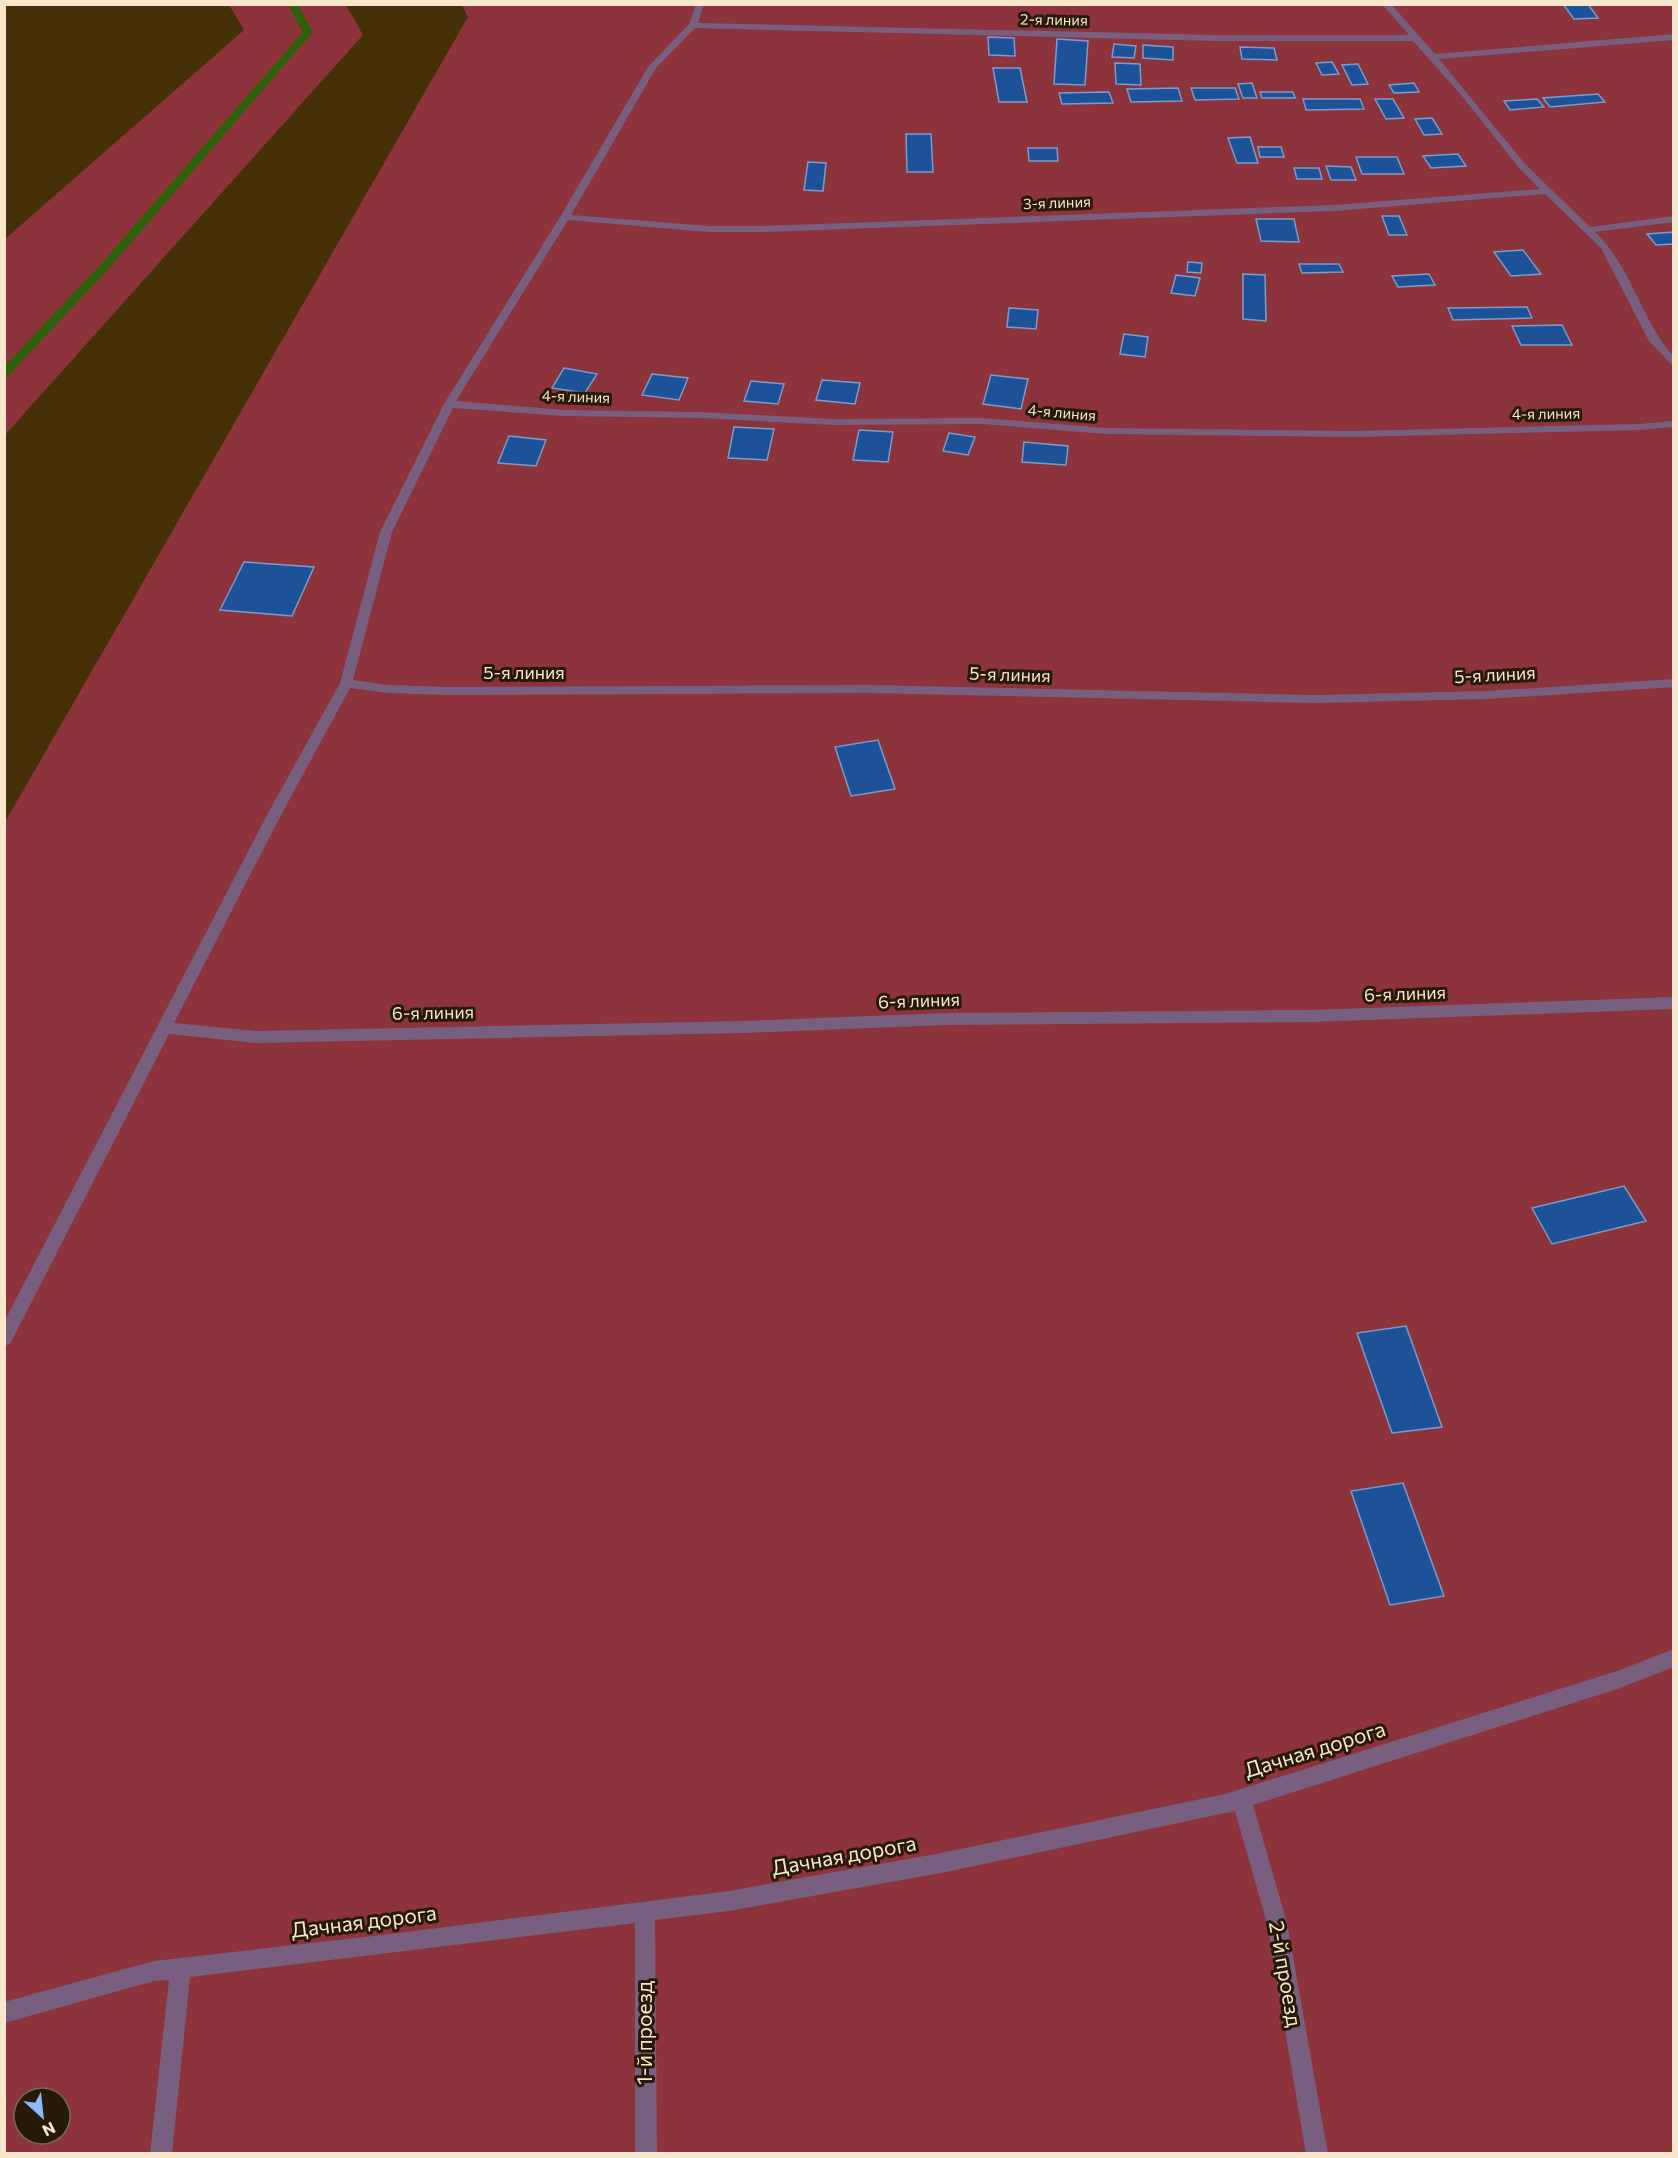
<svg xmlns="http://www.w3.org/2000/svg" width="1678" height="2158" font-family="Commissioner,sans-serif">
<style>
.green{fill:#8c333c;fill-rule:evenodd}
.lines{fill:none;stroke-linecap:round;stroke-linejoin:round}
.stream{fill:#2b620a;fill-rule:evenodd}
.building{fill:#1d5299;stroke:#7c9dcb;stroke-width:1.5}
.minor{fill:#785f80;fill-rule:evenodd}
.labels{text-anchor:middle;stroke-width:6;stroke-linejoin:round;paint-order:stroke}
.far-street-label{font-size:15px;fill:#f8e6cd;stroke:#261905}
.street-label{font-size:18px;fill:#f8e6cd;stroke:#261905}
.near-street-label{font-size:21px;fill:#f8e6cd;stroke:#261905}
</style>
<rect width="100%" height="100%" fill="#463008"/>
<path class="green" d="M229,5H346L363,35L5,435V239L244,30Z
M462,5H1673V2153L5,2154V822L468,17ZM24,2098H60V2134H24Z"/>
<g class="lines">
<path class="stream" d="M288,4H297L313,32L311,34L110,267L8,376L4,377V367L102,263L303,32Z"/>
</g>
<path class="building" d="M1563,4H1588L1598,18L1574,19Z
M988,37L1014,38L1015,56L989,55Z
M1057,39L1088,41L1085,85L1054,84Z
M1114,44L1136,46L1134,58L1112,57Z
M1143,45L1173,47V60L1143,58Z
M1240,47L1274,48L1277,60L1242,59Z
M1332,62L1339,74L1322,75L1316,63Z
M1115,63L1140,64L1141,85L1116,84Z
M1358,64L1368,84L1352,85L1342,65Z
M993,68H1020L1027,102H999Z
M1252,83L1257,98H1243L1238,84Z
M1414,83L1419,92L1394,93L1389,85Z
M1178,88L1182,101L1131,102L1127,89Z
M1191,88H1235L1239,99L1195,100Z
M1109,92L1113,103L1062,104L1059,93Z
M1260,92H1293L1295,98H1262Z
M1598,94L1605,102L1550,107L1543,98Z
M1303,99H1360L1364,109L1306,110Z
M1375,99H1393L1404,118L1386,119Z
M1537,99L1544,107L1510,110L1504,101Z
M1432,118L1442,134L1424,135L1415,119Z
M906,134H931L933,172H907Z
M1250,137L1258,163H1237L1228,138Z
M1258,147H1281L1284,157H1260Z
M1028,148H1057L1058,161H1029Z
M1458,154L1466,166L1431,168L1423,156Z
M1356,157H1397L1404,174H1362Z
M808,162L826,163L823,191L804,190Z
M1326,166L1351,167L1356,180H1331Z
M1294,168H1319L1322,179H1297Z
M1382,216H1399L1407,235H1389Z
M1256,219H1294L1299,242L1261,241Z
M1674,232V244L1656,245L1647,234Z
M1523,250L1541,274L1511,276L1494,252Z
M1188,262L1202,263L1201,273L1187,272Z
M1299,264H1339L1343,272L1302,273Z
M1243,274L1265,275L1266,321L1243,319Z
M1429,274L1435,285L1398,287L1392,276Z
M1176,275L1200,278L1195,296L1171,293Z
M1527,307L1532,318L1453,320L1448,308Z
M1009,308L1038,310L1036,329L1007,327Z
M1562,325L1572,345H1521L1512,326Z
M1124,334L1148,337L1145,357L1120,354Z
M564,368L597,374L585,393L552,388Z
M652,374L688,378L679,400L642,395Z
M991,375L1028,379L1021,409L983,404Z
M822,380L860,383L855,404L816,400Z
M751,381L784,384L778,404L744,401Z
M734,427L774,429L767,460L728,458Z
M859,430L893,432L888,462L853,460Z
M949,433L975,437L968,455L943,451Z
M509,436L546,440L536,466L498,463Z
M1024,442L1068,446L1066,465L1022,462Z
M244,562L314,567L292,616L220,610Z
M878,740L895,789L851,796L835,747Z
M1624,1186L1646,1221L1552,1244L1532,1208Z
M1406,1326L1442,1427L1392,1433L1357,1333Z
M1403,1483L1444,1596L1390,1605L1351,1491Z"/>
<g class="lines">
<path class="minor" d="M696,4H704L698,23L1216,35H1409L1382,4H1391L1435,54L1674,34V40L1439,59L1525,164L1590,227L1674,216V222L1595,232C1631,266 1641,320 1674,357V367L1649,341L1601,248L1545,194L1334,211L764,232H709L568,220L456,401L564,410L700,412L834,419L983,418L1106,428L1354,431L1640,424L1674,421V427L1640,430L1354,437L1106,434L983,424L834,425L700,418L564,416L453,408L392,532L353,680L388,685L449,687L868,685L1316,695L1487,691L1674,679V687L1487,699L1316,703L868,693L449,695L388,693L350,688L281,815L174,1023L257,1031L744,1021L947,1013L1312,1010L1674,997V1009L1312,1022L947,1025L744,1033L257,1043L169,1034L10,1344L4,1346V1322L267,815L340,683L380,532L444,404L560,217L648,67L689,24ZM695,28L1216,41H1413L1462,96L1519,168L1540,189L1334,205L764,226H709L571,215L656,68Z
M1674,1649V1667L1617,1689L1253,1805L1287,1923L1328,2154H1306L1267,1923L1235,1811L941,1873L729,1911L655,1920L657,2154H635V1923L190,1977L172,2154H150L169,1980L154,1981L4,2023V2002L154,1961L391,1934L729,1891L941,1853L1225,1794L1617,1671Z"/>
</g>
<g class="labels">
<g class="far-street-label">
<text transform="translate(1054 20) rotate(1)" y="5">2-я линия</text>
<text transform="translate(1057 203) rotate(-2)" y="5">3-я линия</text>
<text transform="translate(576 397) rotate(2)" y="5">4-я линия</text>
<text transform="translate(1062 413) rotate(5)" y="5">4-я линия</text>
<text transform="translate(1546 414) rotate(-1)" y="5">4-я линия</text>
</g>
<g class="street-label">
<text x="524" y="679">5-я линия</text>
<text transform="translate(1010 675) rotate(2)" y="6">5-я линия</text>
<text transform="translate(1495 675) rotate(-3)" y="6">5-я линия</text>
<text transform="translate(1405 994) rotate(-2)" y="6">6-я линия</text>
<text transform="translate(919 1001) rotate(-2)" y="6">6-я линия</text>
<text transform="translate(433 1013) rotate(-1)" y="6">6-я линия</text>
</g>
<g class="near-street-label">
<text transform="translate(1315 1750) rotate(-17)" y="7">Дачная дорога</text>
<text transform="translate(844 1856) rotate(-10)" y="7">Дачная дорога</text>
<text transform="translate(364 1922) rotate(-7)" y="7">Дачная дорога</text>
<text transform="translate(1285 1974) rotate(80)" y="7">2-й проезд</text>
<text transform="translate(645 2033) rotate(-90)" y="7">1-й проезд</text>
</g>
</g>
<rect width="1678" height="2158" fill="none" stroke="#f8e6cd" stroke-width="12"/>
<g transform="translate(42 2116) rotate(153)"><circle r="28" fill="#261905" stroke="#7a6b55" stroke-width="1.5"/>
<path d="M0-4.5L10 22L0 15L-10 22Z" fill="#8bbafc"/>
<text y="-9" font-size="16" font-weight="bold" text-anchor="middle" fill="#f8e6cd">N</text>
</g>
</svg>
